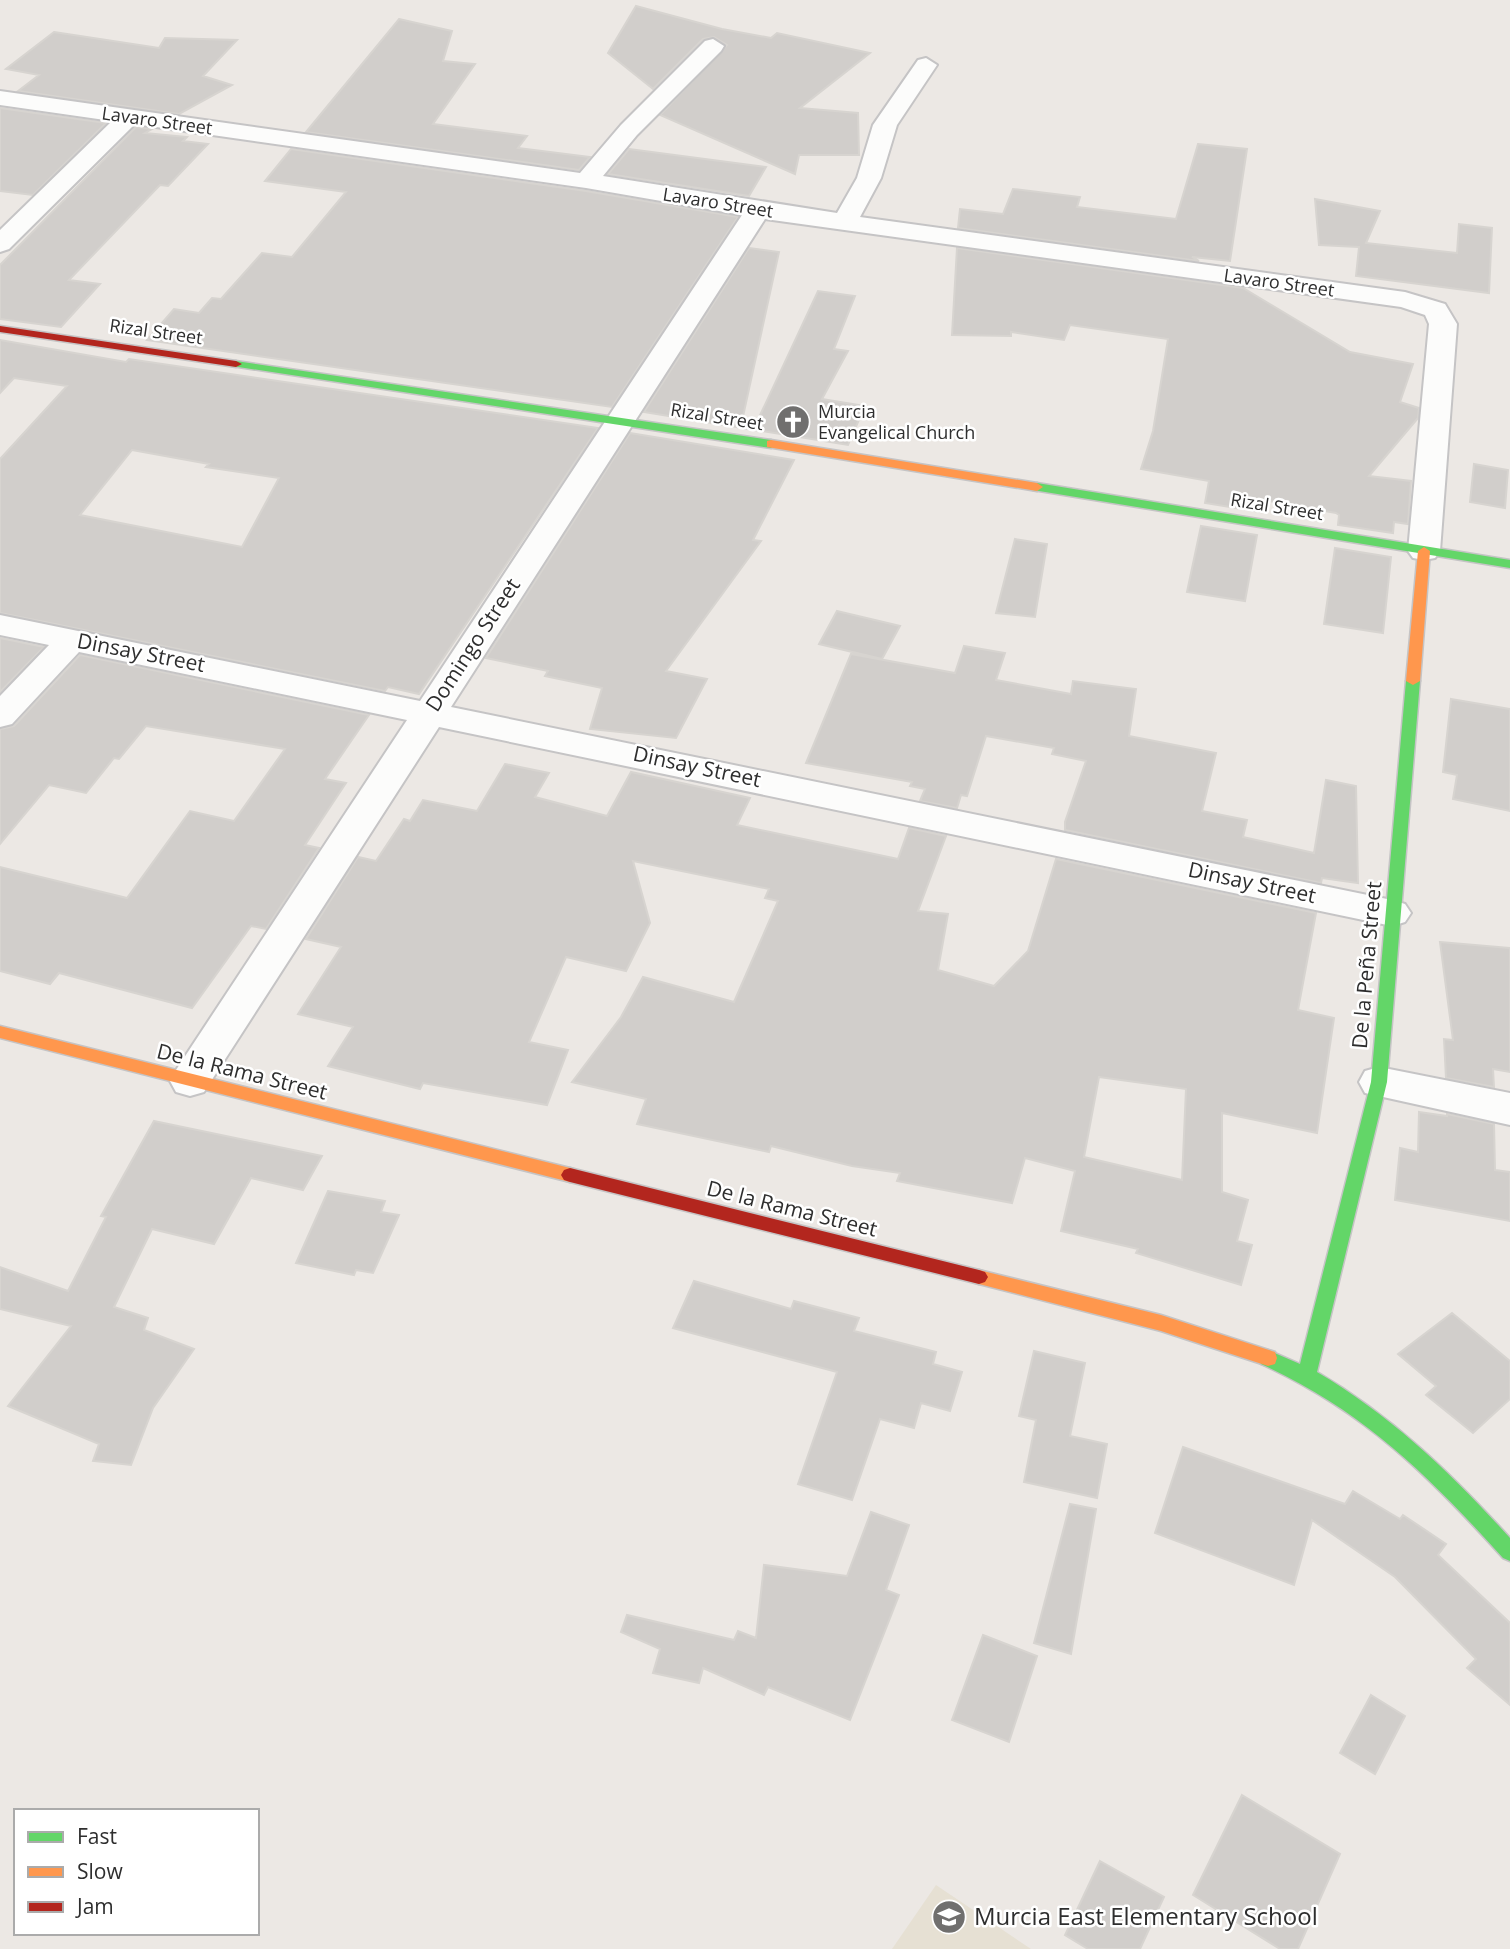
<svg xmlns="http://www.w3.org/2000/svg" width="1510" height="1949" font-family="'Open Sans',sans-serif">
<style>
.education{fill:#e6e0d3}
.building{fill:#d1cecb;stroke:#d7d4d0;stroke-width:2;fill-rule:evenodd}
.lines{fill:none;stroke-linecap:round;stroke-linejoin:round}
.street-casing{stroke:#c5c4c5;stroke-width:4}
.fast-casing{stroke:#c5c4c5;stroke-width:3}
.slow-casing{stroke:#c5c4c5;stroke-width:3}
.jam-casing{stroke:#c5c4c5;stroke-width:3}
.street{fill:#fcfcfb;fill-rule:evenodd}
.fast{fill:#63d668;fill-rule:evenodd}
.slow{fill:#ff974d;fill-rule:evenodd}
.jam{fill:#b3261e;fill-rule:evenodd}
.labels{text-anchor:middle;stroke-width:5;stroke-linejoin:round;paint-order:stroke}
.far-street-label{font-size:18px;fill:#2e2e2e;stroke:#fff}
.far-poi-label{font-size:18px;fill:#2e2e2e;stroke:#fff;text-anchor:start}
.street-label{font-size:21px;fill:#2e2e2e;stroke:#fff}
.near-poi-label{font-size:24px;fill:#2e2e2e;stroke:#fff;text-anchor:start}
</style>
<rect width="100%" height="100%" fill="#ece8e4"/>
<path class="education" d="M936,1885L1031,1949H892Z"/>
<path class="building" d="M636,6L722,29L771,38L777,33L870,53L800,108L858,113L859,155H799L795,174L660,115L727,45L714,37L703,39L653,89L608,53Z
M399,19L452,31L443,61L475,64L433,124L527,136L518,148L590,157L579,170L306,132Z
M54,32L159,48L165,38L237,40L203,76L232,85L179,114L18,91L39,75L6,69Z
M0,108L106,123L33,195L0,191Z
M136,127L152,129L145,133L187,137L183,141L208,144L168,186L160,185L69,280L100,284L61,327L0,319V265Z
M1198,144L1247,149L1230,261L1192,257L1199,261L958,228L960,209L1003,214L1013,189L1080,197L1077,207L1176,219Z
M291,149L586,191L738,217L612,407L147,340L174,309L199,313L212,298L221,299L262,253L292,257L346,192L265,181Z
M629,149L766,167L749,196L608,174Z
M1315,199L1380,211L1366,243L1457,253L1459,224L1492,228L1489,293L1356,276L1359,247L1319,245Z
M749,248L779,252L742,421L755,426L818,291L855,296L834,349L848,351L822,399L865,406L848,445L644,412Z
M957,248L1243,288L1350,352L1413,364L1400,402L1419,408L1418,418L1369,476L1411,481L1408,524L1394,522L1393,533L1338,525L1339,515L1336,513L1263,500L1261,512L1205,503L1209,481L1141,469L1153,431L1168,339L1070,325L1064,340L1011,332V336L952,335Z
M0,340L126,362L129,359L598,428L419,694L388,687L385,691L0,613V459L67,386L14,378L0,393ZM132,450L209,464L206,467L279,478L242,547L80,515Z
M630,433L794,460L753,540L761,541L666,671L707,679L676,738L590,729L602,688L545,676L548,671L486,658Z
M1474,464L1508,470L1505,508L1470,502Z
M1201,526L1257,535L1245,601L1187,592Z
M1015,539L1047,544L1035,617L996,613Z
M1335,548L1391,557L1383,633L1324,624Z
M837,611L900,626L882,659L819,644Z
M0,638L44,647L0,692Z
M964,646L1005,653L996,680L1071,694L1073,681L1136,689L1129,736L1216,753L1202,811L1247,820L1243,837L1314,853L1326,780L1356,786L1358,883L1322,878L1321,883L1065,830V822L1086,761L1052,754L1054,748L986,736L967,796L961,795L957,808L920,801L925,789L910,786L912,782L806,763L851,654L955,673Z
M80,655L369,715L325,779L346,783L305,845L319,848L266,929L251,926L192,1008L59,973L50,984L0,971V867L127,898L190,811L234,821L285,749L146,726L119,759L114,758L86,793L49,785L0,844V729L14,726Z
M1451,699L1510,709V811L1453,799L1457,775L1443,772Z
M505,764L549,773L535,797L607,816L631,772L750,798L737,825L898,859L909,828L946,836L918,911L948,914L938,970L994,986L1028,951L1056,859L1316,913L1298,1010L1334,1018L1317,1133L1222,1113V1192L1248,1200L1237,1241L1252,1245L1241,1285L1136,1253L1138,1249L1061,1231L1075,1171L1025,1158L1012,1203L897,1181L900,1173L852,1166L771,1146L769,1152L637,1124L646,1099L572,1082L621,1017L643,977L734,1002L778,901L765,898L769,889L633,861L650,923L626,971L566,957L529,1042L568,1050L547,1105L423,1083L420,1089L328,1066L353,1027L298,1014L341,947L306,939L358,857L376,861L404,819L410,821L423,800L477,811ZM1099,1077L1186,1089L1182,1180L1084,1157Z
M1440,942L1510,948V1072L1493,1069L1494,1087L1446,1078L1444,1039L1453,1040Z
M1419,1112L1447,1116V1114L1494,1124L1495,1170L1510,1172V1221L1395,1200L1400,1148L1418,1152Z
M154,1121L322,1156L303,1190L251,1178L214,1244L152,1229L114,1307L148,1318L144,1330L194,1349L153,1408L131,1465L93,1461L99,1444L8,1406L71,1326L0,1309V1267L68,1291L106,1217L101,1216Z
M328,1191L385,1201L381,1212L399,1215L373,1273L356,1270L354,1275L296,1263Z
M694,1281L791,1309L794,1301L859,1318L854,1331L936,1352L933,1364L962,1372L950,1411L921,1403L914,1428L880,1419L852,1500L798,1484L837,1372L673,1328Z
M1452,1313L1510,1361V1399L1473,1433L1426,1395L1436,1386L1398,1354Z
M1034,1351L1085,1363L1070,1436L1107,1444L1097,1498L1024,1482L1036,1420L1019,1416Z
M1183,1447L1345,1504L1353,1491L1400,1519L1403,1515L1446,1544L1438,1555L1510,1623V1705L1467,1668L1476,1659L1395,1577L1312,1520L1294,1585L1155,1533Z
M1070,1504L1096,1509L1071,1654L1034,1643Z
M871,1512L909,1525L886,1590L899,1595L850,1720L768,1687L764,1695L703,1668L699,1683L653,1673L660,1649L621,1632L627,1615L734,1640L738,1631L756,1638L764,1565L847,1576Z
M983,1635L1037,1656L1009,1742L952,1720Z
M1371,1695L1405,1716L1375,1774L1340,1753Z
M1242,1795L1340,1854L1298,1949H1280L1193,1895Z
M1100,1861L1164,1897L1140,1949H1088L1065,1935Z"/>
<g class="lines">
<g class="street-casing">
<path id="street" d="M713,39L724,46L721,51L637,135L603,176L837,213L857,178L873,125L918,60L926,58L937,65L897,125L881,178L860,217L1405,292L1445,304L1457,324L1440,551L1435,558L1424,560L1413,558L1408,551L1429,324L1425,315L1401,307L765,219L451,707L1392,900L1405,904L1411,913L1405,922L1392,926L439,727L204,1092L190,1096L176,1092L170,1081L176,1070L407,720L79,652L12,724L0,727V696L49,645L0,635V615L420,701L742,215L586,188L135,124L9,249L0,252V230L112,121L0,105V91L580,173L621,125L705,41Z
M1379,1067L1510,1093V1125L1365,1093L1359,1082L1365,1071Z"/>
</g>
<g class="fast-casing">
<path id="fast" d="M236,361L771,440L777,444L771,448L232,366V362Z
M1037,483L1510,560V568L1033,490L1031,487Z
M1413,677L1420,681L1387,1082L1317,1372C1392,1416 1452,1474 1510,1538V1561L1503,1558C1429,1476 1364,1411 1261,1364L1259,1358L1261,1352L1268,1350L1300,1364L1371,1082L1406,681Z"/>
</g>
<g class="slow-casing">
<path id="slow" d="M771,440L1037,483L1043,487L1037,491L767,447V441Z
M1424,547L1430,551L1420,681L1413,685L1406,681L1418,551Z
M0,1026L570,1168L576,1170L579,1175L576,1180L570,1182L0,1038Z
M979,1270L1161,1315L1275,1352L1277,1358L1275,1364L1268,1366L1161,1331L979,1284L973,1282L970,1277L973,1272Z"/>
</g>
<g class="jam-casing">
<path id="jam" d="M0,326L236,361L242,364L236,367L0,332Z
M570,1168L979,1270L985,1272L988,1277L985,1282L979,1284L570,1182L564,1180L561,1175L564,1170Z"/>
</g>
<use href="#street" class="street"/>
<use href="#fast" class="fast"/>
<use href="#slow" class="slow"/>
<use href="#jam" class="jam"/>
</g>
<defs>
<g id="church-disc" transform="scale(1.75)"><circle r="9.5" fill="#706f6e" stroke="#fff"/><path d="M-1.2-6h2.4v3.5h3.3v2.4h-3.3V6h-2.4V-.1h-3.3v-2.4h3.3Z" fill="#fff"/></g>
<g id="school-disc" transform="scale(1.75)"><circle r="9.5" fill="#706f6e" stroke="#fff"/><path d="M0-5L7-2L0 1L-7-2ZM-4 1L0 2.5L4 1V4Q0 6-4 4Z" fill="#fff"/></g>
</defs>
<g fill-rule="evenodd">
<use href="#church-disc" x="793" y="422"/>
<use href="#school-disc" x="949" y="1917"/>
</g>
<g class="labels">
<g class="far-street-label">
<text transform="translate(157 121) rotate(8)" y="6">Lavaro Street</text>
<text transform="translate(718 203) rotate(9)" y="6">Lavaro Street</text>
<text transform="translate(1279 283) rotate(8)" y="6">Lavaro Street</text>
<text transform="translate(156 332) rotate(8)" y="6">Rizal Street</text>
<text transform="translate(717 417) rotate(9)" y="6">Rizal Street</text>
<text transform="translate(1277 507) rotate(9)" y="6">Rizal Street</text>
</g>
<g class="far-poi-label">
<text x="818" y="418">Murcia<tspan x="818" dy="21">Evangelical Church</tspan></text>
</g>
<g class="street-label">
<text transform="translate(473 645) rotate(-57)" y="7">Domingo Street</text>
<text transform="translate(141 653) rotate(11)" y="7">Dinsay Street</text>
<text transform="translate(697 767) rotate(12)" y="7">Dinsay Street</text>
<text transform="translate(1252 883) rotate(12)" y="7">Dinsay Street</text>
<text transform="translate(1367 965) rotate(-85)" y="7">De la Peña Street</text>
<text transform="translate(242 1072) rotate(14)" y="7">De la Rama Street</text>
<text transform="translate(792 1209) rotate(14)" y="7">De la Rama Street</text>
</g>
<g class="near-poi-label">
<text x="974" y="1925">Murcia East Elementary School</text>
</g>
</g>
<rect x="14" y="1809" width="245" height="126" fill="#ffffff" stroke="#ababab" stroke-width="2"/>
<rect x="28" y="1832" width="35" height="10" fill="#63d668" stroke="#ababab" stroke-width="2"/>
<text x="77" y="1844" font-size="21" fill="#2e2e2e">Fast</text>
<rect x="28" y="1867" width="35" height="10" fill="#ff974d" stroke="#ababab" stroke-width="2"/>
<text x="77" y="1879" font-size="21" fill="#2e2e2e">Slow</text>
<rect x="28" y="1902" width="35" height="10" fill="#b3261e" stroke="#ababab" stroke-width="2"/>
<text x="77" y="1914" font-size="21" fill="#2e2e2e">Jam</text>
</svg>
